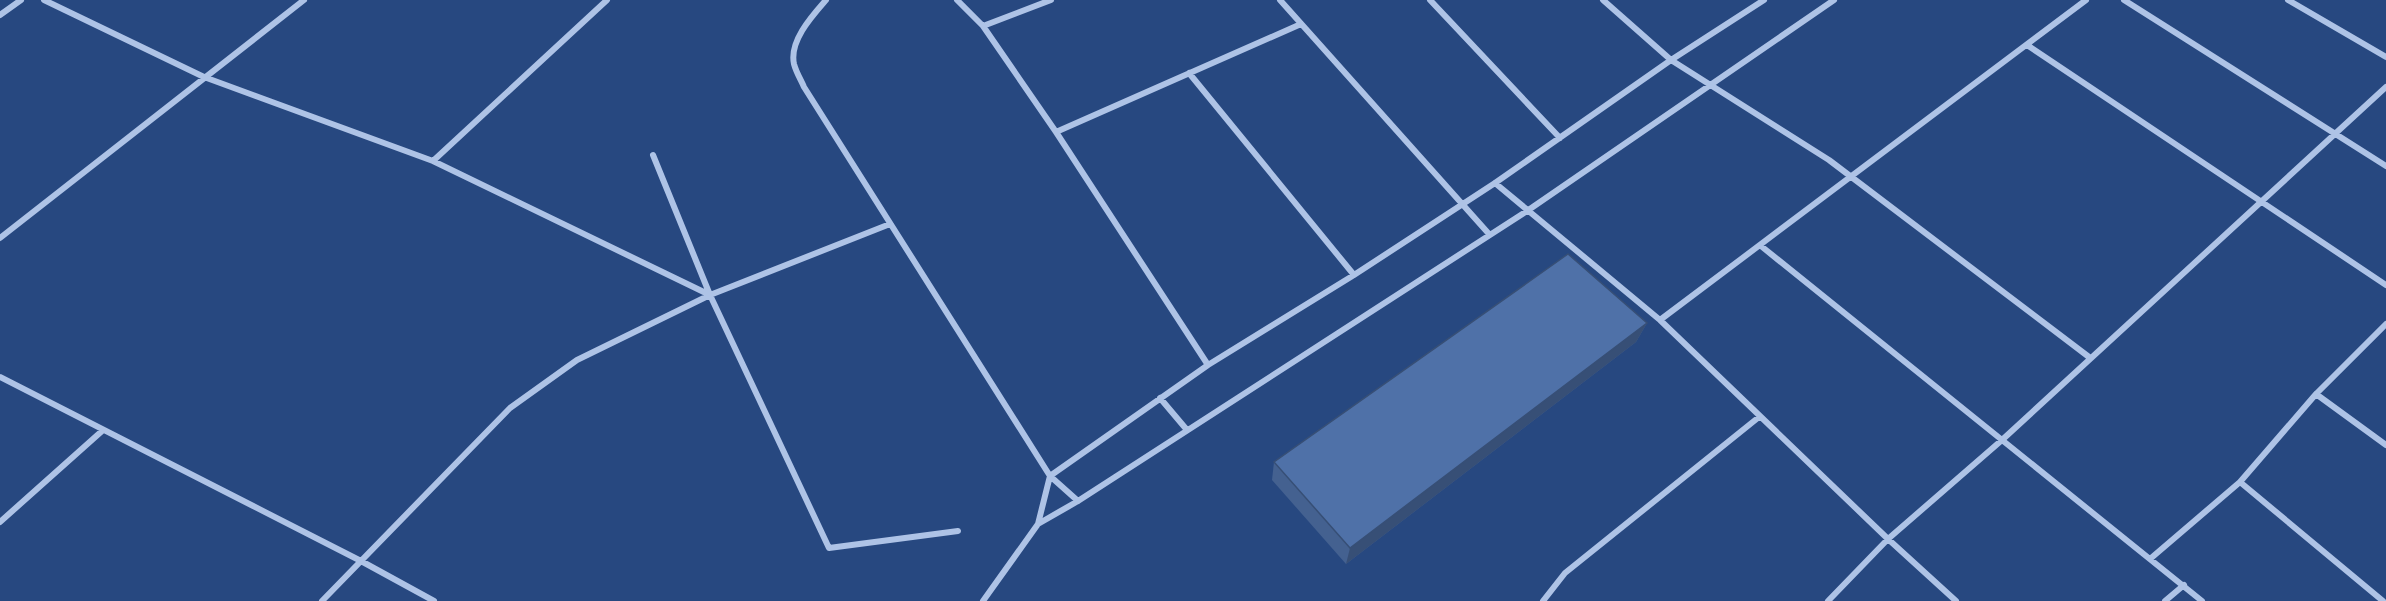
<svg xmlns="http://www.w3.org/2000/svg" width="2386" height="601" font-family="Rubik,sans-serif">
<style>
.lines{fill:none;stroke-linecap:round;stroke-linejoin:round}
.street{stroke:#aec3e6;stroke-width:6}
.wall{fill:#446190}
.shaded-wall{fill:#374f76}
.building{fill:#4f71a8;stroke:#374f76;stroke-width:1.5}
</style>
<rect width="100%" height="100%" fill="#274880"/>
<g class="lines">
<path class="street" d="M44,0L204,77L433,161L710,295
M826,0C812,16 789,41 794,64C796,72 801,80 804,87L1050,476L1078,501
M957,0L983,26L1056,132L1208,365
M1280,0L1489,234
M1430,0L1560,138
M1603,0L1671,60L1829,160L2089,357
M2124,0L2386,166
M2288,0L2386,57
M0,15L21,0
M983,26L1051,0
M2027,45L2386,285
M1189,73L1354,275
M1056,132L1301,24
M653,155L710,295L829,548L958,531
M433,161L607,0
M1495,183L1660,320L1888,539L1956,601
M0,238L304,0
M1761,246L2202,601
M1660,320L2086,0
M0,377L361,561L434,601
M2316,394L2386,445
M1160,398L1187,430
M2240,482L2383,601
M0,522L102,431
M1038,524L1078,501L1527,211L1834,0
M2150,559L2240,482L2316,394L2386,324
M322,601L510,408L577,360L710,295L890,224
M983,601L1038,524L1050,476L1208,365L1354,275L1495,183L1671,60L1764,0
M1543,601L1565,573L1759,417
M1828,601L1888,539L2002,440L2386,87
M2165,601L2184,585"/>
</g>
<path class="wall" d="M1647,323L1636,342L1346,564L1272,480L1274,462Z"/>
<path class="shaded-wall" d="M1647,323L1636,342L1346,564L1350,548Z"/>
<path class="building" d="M1568,254L1647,323L1350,548L1274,462Z"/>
</svg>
